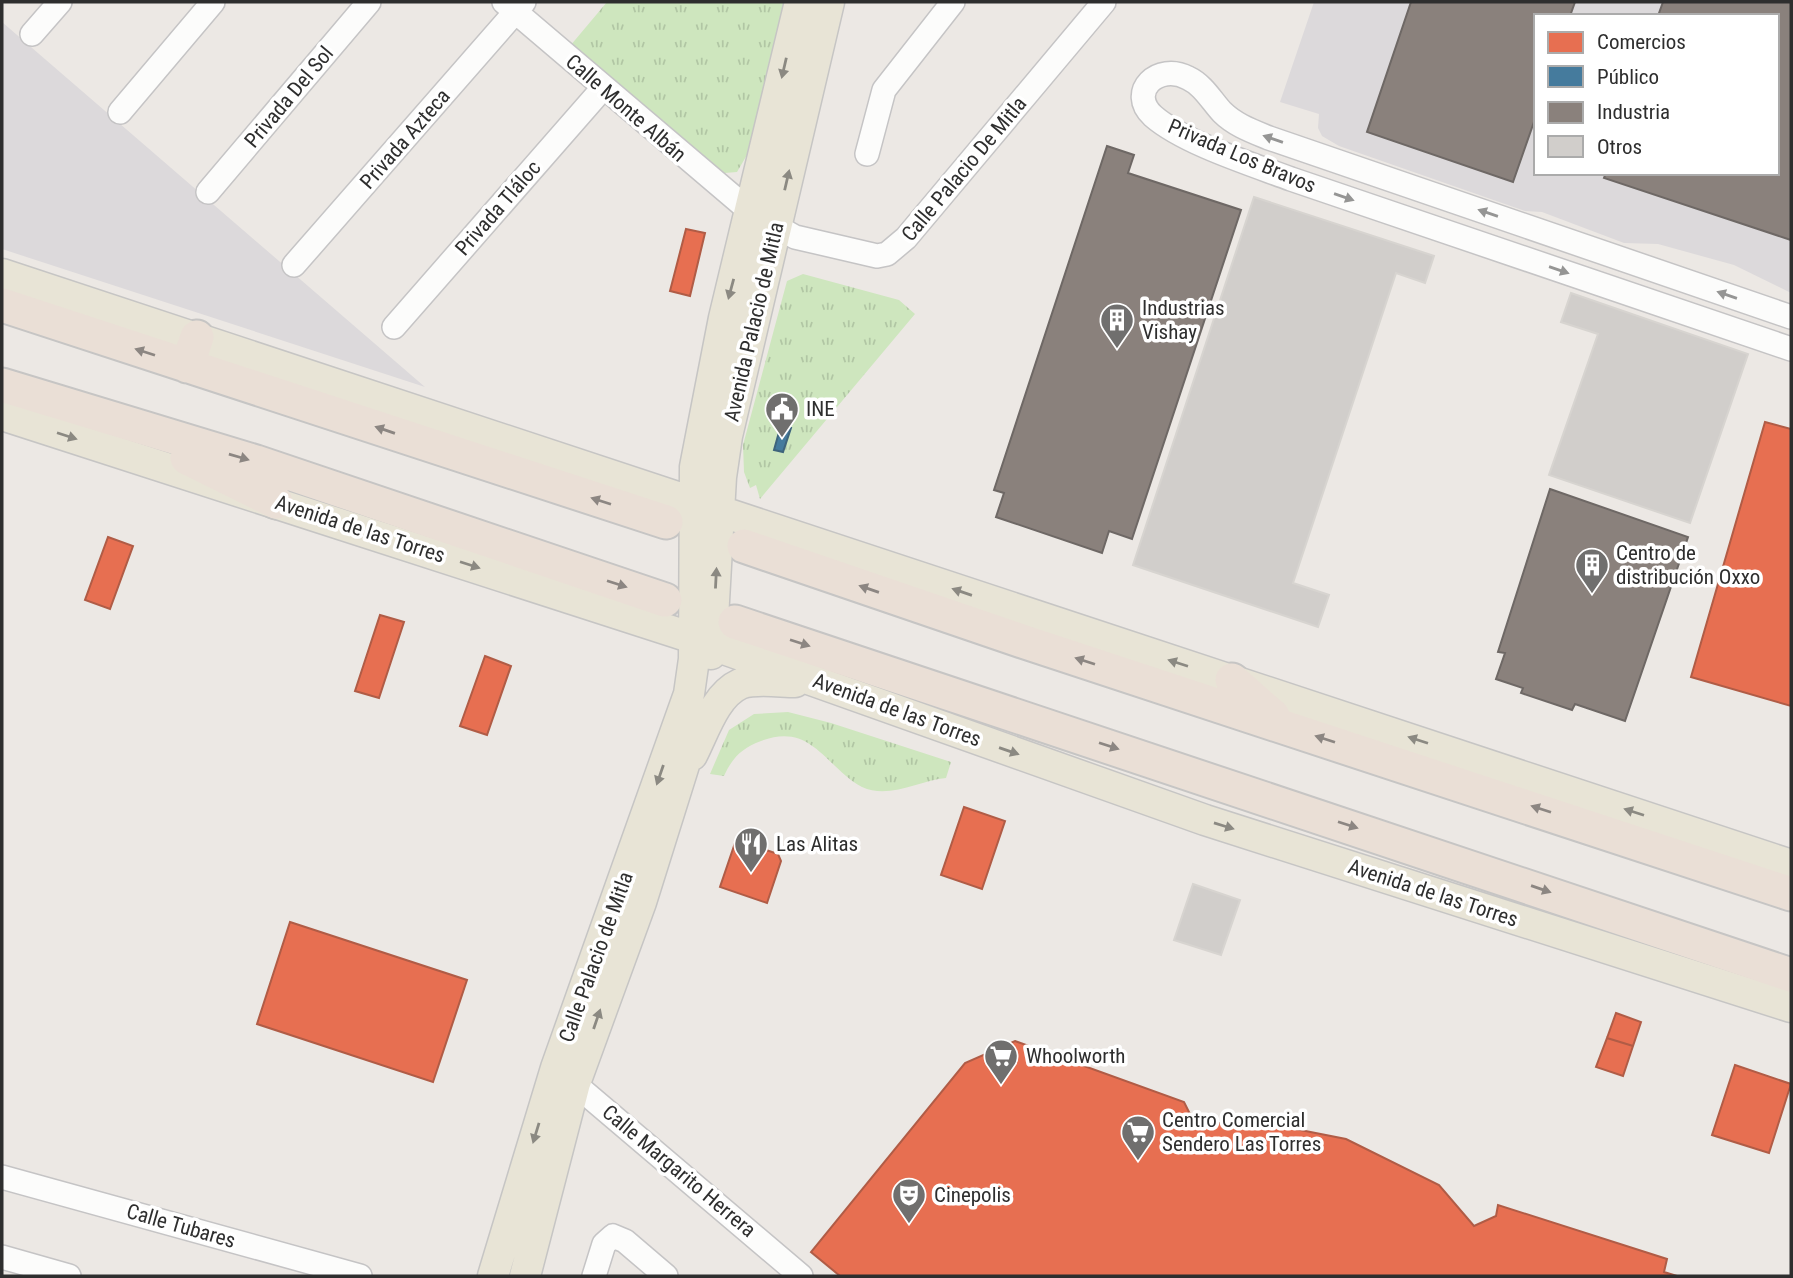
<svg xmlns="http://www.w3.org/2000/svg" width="1793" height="1278" font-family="'Roboto Condensed',sans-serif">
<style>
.industrial{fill:#dcd9db;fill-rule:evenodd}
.grass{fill:url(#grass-tufts)}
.shops{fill:#e76f51;stroke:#b05c46;stroke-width:2}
.public{fill:#457b9d;stroke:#3e647c;stroke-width:2}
.industry{fill:#8a817c;stroke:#6e6865;stroke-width:2}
.building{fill:#d1cecb;stroke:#d7d4d0;stroke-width:2}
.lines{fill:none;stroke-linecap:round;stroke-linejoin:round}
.minor-casing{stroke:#c5c4c5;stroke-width:26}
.major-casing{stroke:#c6c5c4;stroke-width:33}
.highway-casing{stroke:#c6c5c4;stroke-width:37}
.minor{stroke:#fcfcfb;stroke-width:23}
.major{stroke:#e8e4d6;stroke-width:30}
.highway{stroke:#eadfd6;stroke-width:33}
.oneway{fill:#8b8982}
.oneway2{fill:#959594}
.oneway3{fill:#8c8682}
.labels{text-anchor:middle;stroke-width:7;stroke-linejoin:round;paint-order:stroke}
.street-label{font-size:21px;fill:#2e2e2e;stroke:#fff}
.poi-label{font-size:21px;fill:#2e2e2e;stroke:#fff;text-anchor:start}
</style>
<defs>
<pattern id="grass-tufts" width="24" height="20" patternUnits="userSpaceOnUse" patternTransform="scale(1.75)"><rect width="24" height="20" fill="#cee6be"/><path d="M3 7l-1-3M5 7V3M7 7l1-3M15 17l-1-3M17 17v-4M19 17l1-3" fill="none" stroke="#b1c6a4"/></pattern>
</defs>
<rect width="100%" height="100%" fill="#ece8e4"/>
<path class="industrial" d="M1314,2H1791V293L1734,265L1658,244L1624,243L1542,212L1525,211L1339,146L1322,136L1318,128L1319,114L1280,102ZM1536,16H1777V173H1536Z
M2,22L425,387L2,249Z"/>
<path class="grass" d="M607,2H787L751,148L737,172L712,174L570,46Z
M803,274L899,300L915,314L760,499L756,485L750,488L744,472L743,445L787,281Z
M788,712L831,723L951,762L946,778C920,780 889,800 862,787C826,768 812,721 761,741C742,748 732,758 724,776L710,774L729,730L754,714Z"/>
<path class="shops" d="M686,229L705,233L690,296L670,291Z
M1765,422L1791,429V706L1691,677Z
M108,537L133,546L110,609L85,600Z
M380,615L404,622L379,698L355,691Z
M485,656L511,666L487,735L460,726Z
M964,807L1005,821L982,889L941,875Z
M736,840L778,854L781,861L767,903L720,887Z
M290,922L467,980L433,1082L257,1024Z
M1616,1013L1641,1022L1633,1046L1607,1038Z
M1607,1038L1633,1046L1623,1076L1596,1067Z
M1015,1041L1184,1102L1194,1122L1275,1125L1346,1139L1439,1185L1474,1226L1496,1216L1498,1205L1667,1259L1664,1272L1677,1276H840L811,1252L965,1063Z
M1735,1065L1791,1084L1769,1153L1712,1135Z"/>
<path class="public" d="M781,425L791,428L783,452L774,450Z"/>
<path class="industry" d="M1411,2H1575L1570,16H1536V116L1513,182L1367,132Z
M1663,2H1791V240L1604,178L1606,173H1777V16H1658Z
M1107,146L1134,155L1128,173L1241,210L1132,539L1109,531L1102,553L996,517L1004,493L994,490Z
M1550,489L1688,537L1625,721L1575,704L1572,710L1521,693L1523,688L1496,679L1505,653L1498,652Z"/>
<path class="building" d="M1254,197L1434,256L1425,283L1396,273L1293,583L1329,595L1318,627L1133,565Z
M1571,293L1748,354L1690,523L1549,475L1598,334L1561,322Z
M1193,884L1240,900L1221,955L1174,940Z"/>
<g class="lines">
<g class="minor-casing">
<path id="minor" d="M504,2L751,212L795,237L877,256L887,254L906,238L1104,2
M32,34L60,2
M120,112L213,2
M867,154L884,90L953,2
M208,192L369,2
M294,265L524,2
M1791,317L1269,138C1252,131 1235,125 1222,112C1211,100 1203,85 1188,78C1158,62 1127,92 1153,116C1184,143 1251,164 1291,179L1791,349
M394,327L603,88
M563,1074L801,1276
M2,1177L360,1276
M2,1257L69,1276
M594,1276L604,1244L613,1236L625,1241L666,1276"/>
</g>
<g class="major-casing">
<path id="major" d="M2,274L1791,865
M2,415L693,638L1205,820L1791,1007
M711,654L721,477L727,436L829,2
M692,755C704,732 715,695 740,684C754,678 780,682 795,682
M493,1276L556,1068L689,694L694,659L695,467L724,318L800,2
M525,1276L575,1083L641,902L694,733"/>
</g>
<g class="highway-casing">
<path id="highway" d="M2,305L666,522
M187,366L197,337
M2,385L256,462L665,600
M187,458L276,502
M744,546L1025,642L1791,894
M735,622L1791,975
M1232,680L1273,716"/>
</g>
<use href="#minor" class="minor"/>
<use href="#major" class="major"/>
<use href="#highway" class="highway"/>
</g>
<defs><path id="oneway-solid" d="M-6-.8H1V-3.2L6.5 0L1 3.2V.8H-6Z" transform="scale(1.75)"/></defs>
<g class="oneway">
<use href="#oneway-solid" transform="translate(784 68) rotate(103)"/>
<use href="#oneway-solid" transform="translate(787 180) rotate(-77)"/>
<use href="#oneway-solid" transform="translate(731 289) rotate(105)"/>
<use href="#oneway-solid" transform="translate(67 436) rotate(18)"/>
<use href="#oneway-solid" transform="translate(470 565) rotate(18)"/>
<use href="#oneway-solid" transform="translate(716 578) rotate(-87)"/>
<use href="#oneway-solid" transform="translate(962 592) rotate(-161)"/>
<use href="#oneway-solid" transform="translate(1178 663) rotate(-162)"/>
<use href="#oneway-solid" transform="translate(1418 740) rotate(-162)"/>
<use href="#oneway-solid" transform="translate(1009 751) rotate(19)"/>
<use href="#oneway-solid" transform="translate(660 775) rotate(109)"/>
<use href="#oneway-solid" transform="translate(1634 812) rotate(-162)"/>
<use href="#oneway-solid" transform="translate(1224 826) rotate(17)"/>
<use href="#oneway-solid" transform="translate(597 1019) rotate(-71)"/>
<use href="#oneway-solid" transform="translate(536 1133) rotate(107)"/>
</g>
<g class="oneway2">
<use href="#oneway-solid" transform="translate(1273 139) rotate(-161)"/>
<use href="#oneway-solid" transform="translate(1344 197) rotate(19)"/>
<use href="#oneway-solid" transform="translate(1488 213) rotate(-161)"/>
<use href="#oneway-solid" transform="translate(1559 270) rotate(19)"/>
<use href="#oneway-solid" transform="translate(1727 295) rotate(-161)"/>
</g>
<g class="oneway3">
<use href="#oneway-solid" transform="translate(145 352) rotate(-162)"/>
<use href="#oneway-solid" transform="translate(385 430) rotate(-161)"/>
<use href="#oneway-solid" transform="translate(239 457) rotate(16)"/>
<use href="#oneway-solid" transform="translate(601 501) rotate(-162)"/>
<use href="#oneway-solid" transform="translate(617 584) rotate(18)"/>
<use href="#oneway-solid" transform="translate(869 589) rotate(-161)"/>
<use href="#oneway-solid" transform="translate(800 643) rotate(18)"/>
<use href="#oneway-solid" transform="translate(1085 661) rotate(-162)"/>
<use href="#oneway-solid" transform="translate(1325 739) rotate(-162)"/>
<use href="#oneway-solid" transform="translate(1109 746) rotate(18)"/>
<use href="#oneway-solid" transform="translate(1541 809) rotate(-162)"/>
<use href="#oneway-solid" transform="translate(1348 825) rotate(18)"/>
<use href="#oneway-solid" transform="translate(1541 889) rotate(19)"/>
</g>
<defs>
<g id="building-pin" transform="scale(1.75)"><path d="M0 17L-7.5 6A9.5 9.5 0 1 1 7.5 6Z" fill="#706f6e" stroke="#fff"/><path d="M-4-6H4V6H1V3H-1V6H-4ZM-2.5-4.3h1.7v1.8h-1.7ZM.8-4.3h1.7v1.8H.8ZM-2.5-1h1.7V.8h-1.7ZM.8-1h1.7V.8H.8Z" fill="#fff"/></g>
<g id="civic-pin" transform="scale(1.75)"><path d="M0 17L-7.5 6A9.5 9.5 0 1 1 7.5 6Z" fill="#706f6e" stroke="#fff"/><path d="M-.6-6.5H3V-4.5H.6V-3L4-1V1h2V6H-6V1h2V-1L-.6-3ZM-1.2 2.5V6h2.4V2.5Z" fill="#fff"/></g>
<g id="restaurant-pin" transform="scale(1.75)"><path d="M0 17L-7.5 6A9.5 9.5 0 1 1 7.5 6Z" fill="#706f6e" stroke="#fff"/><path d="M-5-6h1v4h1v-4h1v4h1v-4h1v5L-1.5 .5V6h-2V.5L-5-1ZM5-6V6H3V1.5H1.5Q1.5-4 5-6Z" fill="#fff"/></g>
<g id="supermarket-pin" transform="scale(1.75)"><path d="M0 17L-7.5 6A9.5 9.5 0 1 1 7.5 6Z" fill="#706f6e" stroke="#fff"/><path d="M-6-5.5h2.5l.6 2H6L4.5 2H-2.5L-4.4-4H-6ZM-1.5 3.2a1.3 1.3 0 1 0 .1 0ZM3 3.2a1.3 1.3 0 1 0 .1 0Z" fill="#fff"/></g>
<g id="theatre-pin" transform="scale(1.75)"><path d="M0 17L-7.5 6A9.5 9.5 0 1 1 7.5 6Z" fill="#706f6e" stroke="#fff"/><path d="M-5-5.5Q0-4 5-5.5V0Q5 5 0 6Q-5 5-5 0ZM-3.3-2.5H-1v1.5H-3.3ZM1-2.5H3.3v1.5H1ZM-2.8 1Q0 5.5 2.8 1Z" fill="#fff"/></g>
</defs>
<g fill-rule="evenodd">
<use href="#building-pin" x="1117" y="320"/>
<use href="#civic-pin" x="782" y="409"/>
<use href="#building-pin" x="1592" y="565"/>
<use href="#restaurant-pin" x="751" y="844"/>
<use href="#supermarket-pin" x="1001" y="1056"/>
<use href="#supermarket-pin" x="1138" y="1132"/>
<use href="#theatre-pin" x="909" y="1195"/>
</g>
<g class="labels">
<g class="street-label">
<text transform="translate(289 97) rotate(-50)" y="7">Privada Del Sol</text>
<text transform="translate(626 108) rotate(41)" y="7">Calle Monte Albán</text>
<text transform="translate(405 139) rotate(-49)" y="7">Privada Azteca</text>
<text transform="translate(1242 156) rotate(23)" y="7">Privada Los Bravos</text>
<text transform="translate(964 169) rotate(-50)" y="7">Calle Palacio De Mitla</text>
<text transform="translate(498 208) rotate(-49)" y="7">Privada Tláloc</text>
<text transform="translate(754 322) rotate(-77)" y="7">Avenida Palacio de Mitla</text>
<text transform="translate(360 529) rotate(18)" y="7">Avenida de las Torres</text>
<text transform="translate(897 710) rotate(20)" y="7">Avenida de las Torres</text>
<text transform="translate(1433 893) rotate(18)" y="7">Avenida de las Torres</text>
<text transform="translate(596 957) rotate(-70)" y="7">Calle Palacio de Mitla</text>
<text transform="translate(679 1171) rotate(40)" y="7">Calle Margarito Herrera</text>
<text transform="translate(181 1226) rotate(16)" y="7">Calle Tubares</text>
</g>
<g class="poi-label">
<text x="1142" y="315">Industrias<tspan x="1142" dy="24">Vishay</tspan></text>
<text x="806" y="416">INE</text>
<text x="1616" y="560">Centro de<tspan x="1616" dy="24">distribución Oxxo</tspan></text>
<text x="776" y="851">Las Alitas</text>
<text x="1026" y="1063">Whoolworth</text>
<text x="1162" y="1127">Centro Comercial<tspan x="1162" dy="24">Sendero Las Torres</tspan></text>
<text x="934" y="1202">Cinepolis</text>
</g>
</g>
<rect width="1793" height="1278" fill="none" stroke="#2e2e2e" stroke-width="7"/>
<rect x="1534" y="14" width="245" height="161" fill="#ffffff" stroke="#ababab" stroke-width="2"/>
<rect x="1548" y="32" width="35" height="21" fill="#e76f51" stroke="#ababab" stroke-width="2"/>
<text x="1597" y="49" font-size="21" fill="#2e2e2e">Comercios</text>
<rect x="1548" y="66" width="35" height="21" fill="#457b9d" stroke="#ababab" stroke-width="2"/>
<text x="1597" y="84" font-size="21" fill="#2e2e2e">Público</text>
<rect x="1548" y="102" width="35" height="21" fill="#8a817c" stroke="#ababab" stroke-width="2"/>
<text x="1597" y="119" font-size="21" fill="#2e2e2e">Industria</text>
<rect x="1548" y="136" width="35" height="21" fill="#d1cecb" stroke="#ababab" stroke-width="2"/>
<text x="1597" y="154" font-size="21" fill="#2e2e2e">Otros</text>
</svg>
